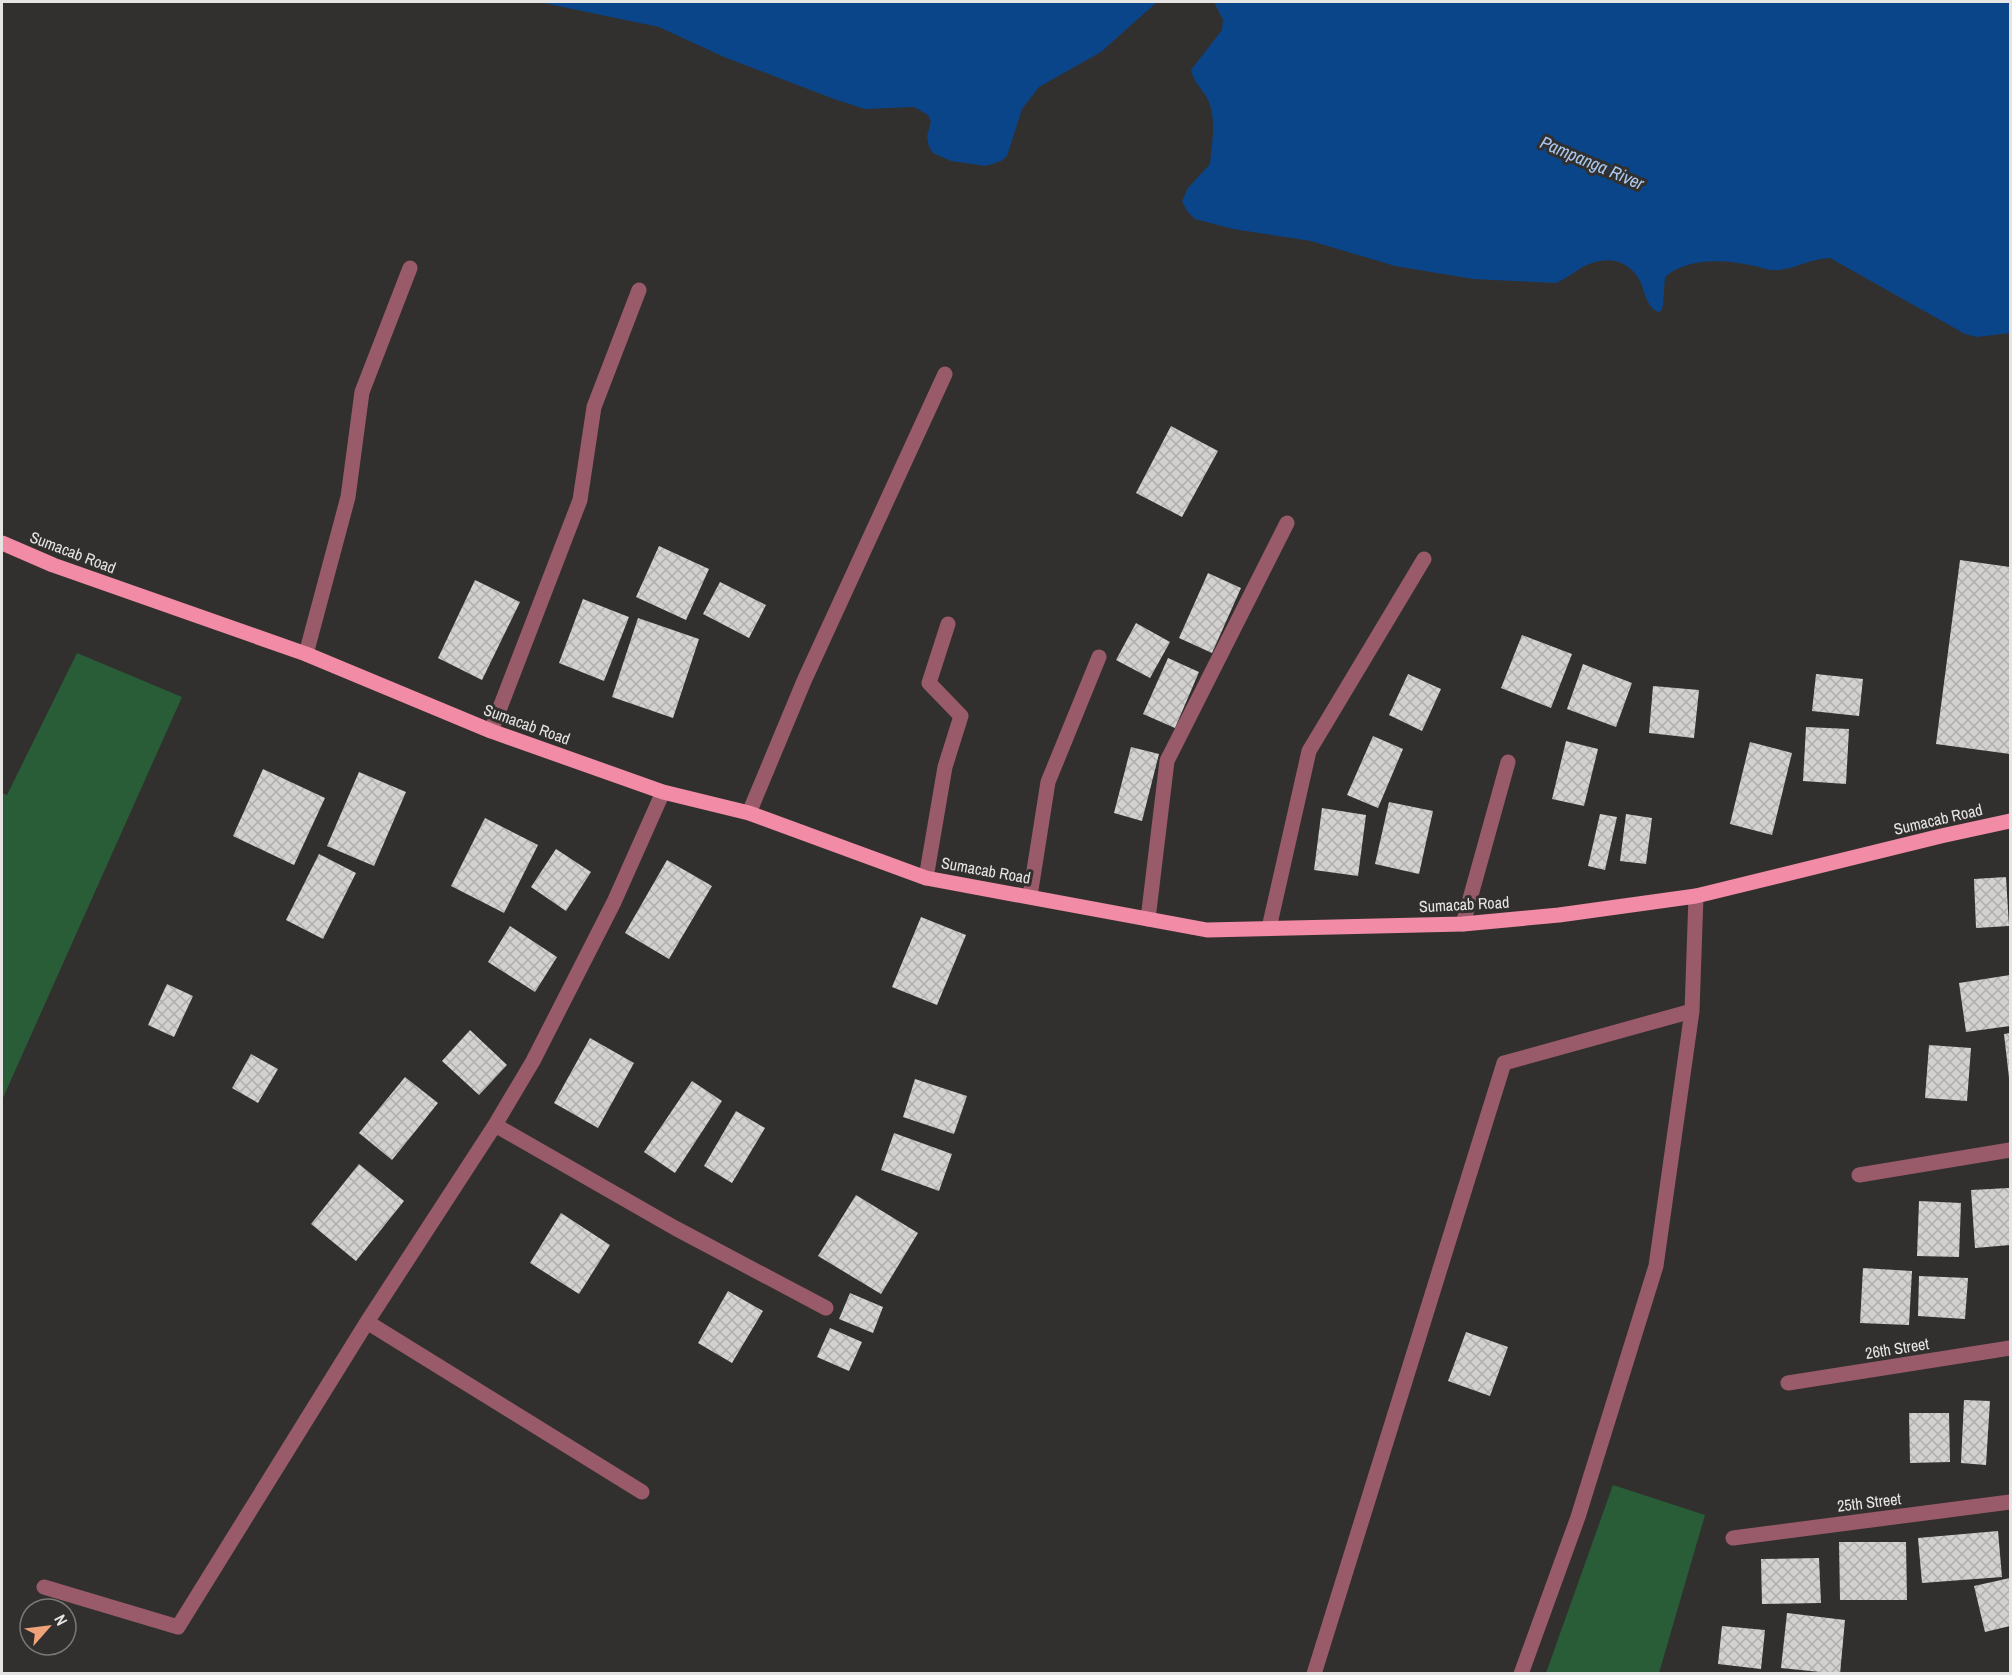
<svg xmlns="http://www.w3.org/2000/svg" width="2012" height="1675" font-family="'Archivo Narrow',sans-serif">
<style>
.grass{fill:#285d37}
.water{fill:#0a4589}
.building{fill:url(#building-cross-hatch)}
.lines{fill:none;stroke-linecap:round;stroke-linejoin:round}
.minor{stroke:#995b6a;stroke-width:15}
.major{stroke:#f28ba5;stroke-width:15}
.labels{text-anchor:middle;stroke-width:6;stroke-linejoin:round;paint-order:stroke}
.street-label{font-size:16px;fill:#e6e5e4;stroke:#32302e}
.water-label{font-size:18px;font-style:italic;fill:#aac7ee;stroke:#32302e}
</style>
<defs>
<pattern id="building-cross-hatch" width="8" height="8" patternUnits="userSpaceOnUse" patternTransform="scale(1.5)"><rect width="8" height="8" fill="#d3d1cf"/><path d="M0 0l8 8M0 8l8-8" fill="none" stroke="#b0aeac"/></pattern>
</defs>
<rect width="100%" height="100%" fill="#32302e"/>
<path class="grass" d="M77,653L182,697L2,1100V793L7,795Z
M1613,1485L1705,1515L1659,1673H1546Z"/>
<path class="water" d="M539,2H1157L1101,52L1039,87L1022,109L1007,156L1001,161L986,166L951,161L933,153L929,147L927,136L931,122L928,115L914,107L865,109L834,99L724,57L659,27Z
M1214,2H2010V333L1977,337L1965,334L1830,258C1809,259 1796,269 1777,270C1767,271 1759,266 1749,265C1723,259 1686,258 1665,277L1663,305L1661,311L1658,312C1646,306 1645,292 1640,281C1630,262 1612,256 1592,263C1579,267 1569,278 1556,283L1473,279L1395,266L1311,241L1233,229L1195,219L1187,211L1182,201L1188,188L1210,164C1212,144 1217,116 1207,98C1201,87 1194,83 1191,70L1222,30L1223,20Z"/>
<path class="building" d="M1171,426L1218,451L1182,517L1136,493Z
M659,546L709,569L686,620L636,597Z
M1960,560L2010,567V754L1936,744Z
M1208,573L1241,588L1212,653L1179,638Z
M475,580L520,602L482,680L438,658Z
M720,582L766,605L749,638L703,614Z
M583,599L629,617L604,681L559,663Z
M638,618L699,639L673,718L612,697Z
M1136,623L1170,642L1150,678L1116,660Z
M1522,635L1572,654L1551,708L1501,688Z
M1168,658L1199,672L1175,728L1143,714Z
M1583,664L1632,683L1616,727L1567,709Z
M1408,674L1441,689L1422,731L1389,715Z
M1816,674L1863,679L1859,716L1812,711Z
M1653,686L1699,690L1694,738L1649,733Z
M1806,727L1849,729L1846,784L1803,781Z
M1373,736L1403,749L1378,808L1347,795Z
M1566,741L1598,749L1584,806L1552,799Z
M1750,742L1792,753L1772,835L1730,824Z
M1131,747L1159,754L1142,821L1114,813Z
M263,769L325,798L294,865L233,836Z
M359,772L406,792L374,866L327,846Z
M1389,802L1433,811L1419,874L1375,864Z
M1322,808L1366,815L1358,876L1314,870Z
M1600,814L1617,817L1605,870L1588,866Z
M1626,814L1652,818L1646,864L1620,861Z
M485,818L538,845L504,913L451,886Z
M556,849L591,872L566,911L531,887Z
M319,854L356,873L323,939L286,920Z
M667,860L712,886L669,959L625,933Z
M2006,877L2009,926L1976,928L1974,879Z
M921,917L966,935L937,1005L892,987Z
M510,926L557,957L535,992L488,962Z
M2010,975V1026L1966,1032L1959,983Z
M167,984L193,996L174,1037L148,1025Z
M470,1030L507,1065L479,1095L442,1061Z
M2010,1033V1078H2009L2004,1034Z
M590,1038L634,1063L598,1128L554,1103Z
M1929,1045L1971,1048L1967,1101L1925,1098Z
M251,1054L278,1069L258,1103L232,1088Z
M405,1077L438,1103L392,1160L359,1133Z
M915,1079L967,1096L954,1134L903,1117Z
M692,1081L722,1101L675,1173L644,1152Z
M736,1111L765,1128L732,1183L704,1166Z
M894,1133L952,1154L939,1191L881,1170Z
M359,1164L404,1201L356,1261L311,1224Z
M2009,1188L2010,1245L1975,1248L1971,1190Z
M856,1195L918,1233L881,1294L818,1256Z
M1919,1201L1961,1203L1959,1257L1917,1256Z
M561,1213L610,1245L579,1294L530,1263Z
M1863,1268L1912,1271L1909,1325L1860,1323Z
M1919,1276L1968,1278L1965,1319L1918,1316Z
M728,1291L763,1311L732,1363L698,1343Z
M850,1293L883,1307L873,1333L839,1319Z
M830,1328L862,1342L849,1371L817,1357Z
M1466,1332L1508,1347L1490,1396L1448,1381Z
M1964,1400L1990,1401L1986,1465L1961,1463Z
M1909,1413H1949L1950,1462L1910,1463Z
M1998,1531L2002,1577L1922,1583L1918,1538Z
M1839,1542H1906L1907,1600H1840Z
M1819,1558L1821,1603L1762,1604L1761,1559Z
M2010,1578V1626L1985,1632L1974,1586Z
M1787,1613L1845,1620L1840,1674L1781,1668Z
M1722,1626L1765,1630L1761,1669L1718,1664Z"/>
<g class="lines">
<path class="minor" d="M306,654L348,497L362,392L410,268
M491,731L580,500L594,407L639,290
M749,813L804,681L945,374
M926,878L945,767L961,716L929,683L948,624
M1030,896L1048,782L1099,657
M1148,919L1167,761L1287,523
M1463,924L1508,762
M1269,928L1309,751L1424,559
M495,1125L675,1228L826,1308
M1859,1175L2010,1150
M367,1322L642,1492
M1788,1383L2010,1348
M1733,1538L2010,1502
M44,1587L178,1627L367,1322L495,1125L533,1061L614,902L663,792
M1314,1674L1504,1063L1692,1011
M1521,1674L1578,1517L1656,1266L1692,1011L1696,896"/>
<path class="major" d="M2,543L53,565L306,654L491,731L663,792L749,813L926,878L1207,930L1463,924L1559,915L1696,896L1941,836L2010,821"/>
</g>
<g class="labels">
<g class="street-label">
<text transform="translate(73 552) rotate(21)" y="6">Sumacab Road</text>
<text transform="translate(527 724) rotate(20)" y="6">Sumacab Road</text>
<text transform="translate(1938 819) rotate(-13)" y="6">Sumacab Road</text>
<text transform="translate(986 870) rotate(10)" y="6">Sumacab Road</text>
<text transform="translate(1464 904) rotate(-3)" y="6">Sumacab Road</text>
<text transform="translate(1897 1348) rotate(-9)" y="6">26th Street</text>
<text transform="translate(1869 1502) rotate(-7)" y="6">25th Street</text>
</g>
<g class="water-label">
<text transform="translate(1592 163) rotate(23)" y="6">Pampanga River</text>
</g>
</g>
<rect width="2012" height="1675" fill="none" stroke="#e6e5e4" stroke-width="6"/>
<g transform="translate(48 1627) rotate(62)"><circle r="28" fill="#32302e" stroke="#7a7877" stroke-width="1.5"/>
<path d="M0-4.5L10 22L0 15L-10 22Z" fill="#f0a378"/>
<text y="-9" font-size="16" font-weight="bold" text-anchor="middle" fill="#e6e5e4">N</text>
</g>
</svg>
